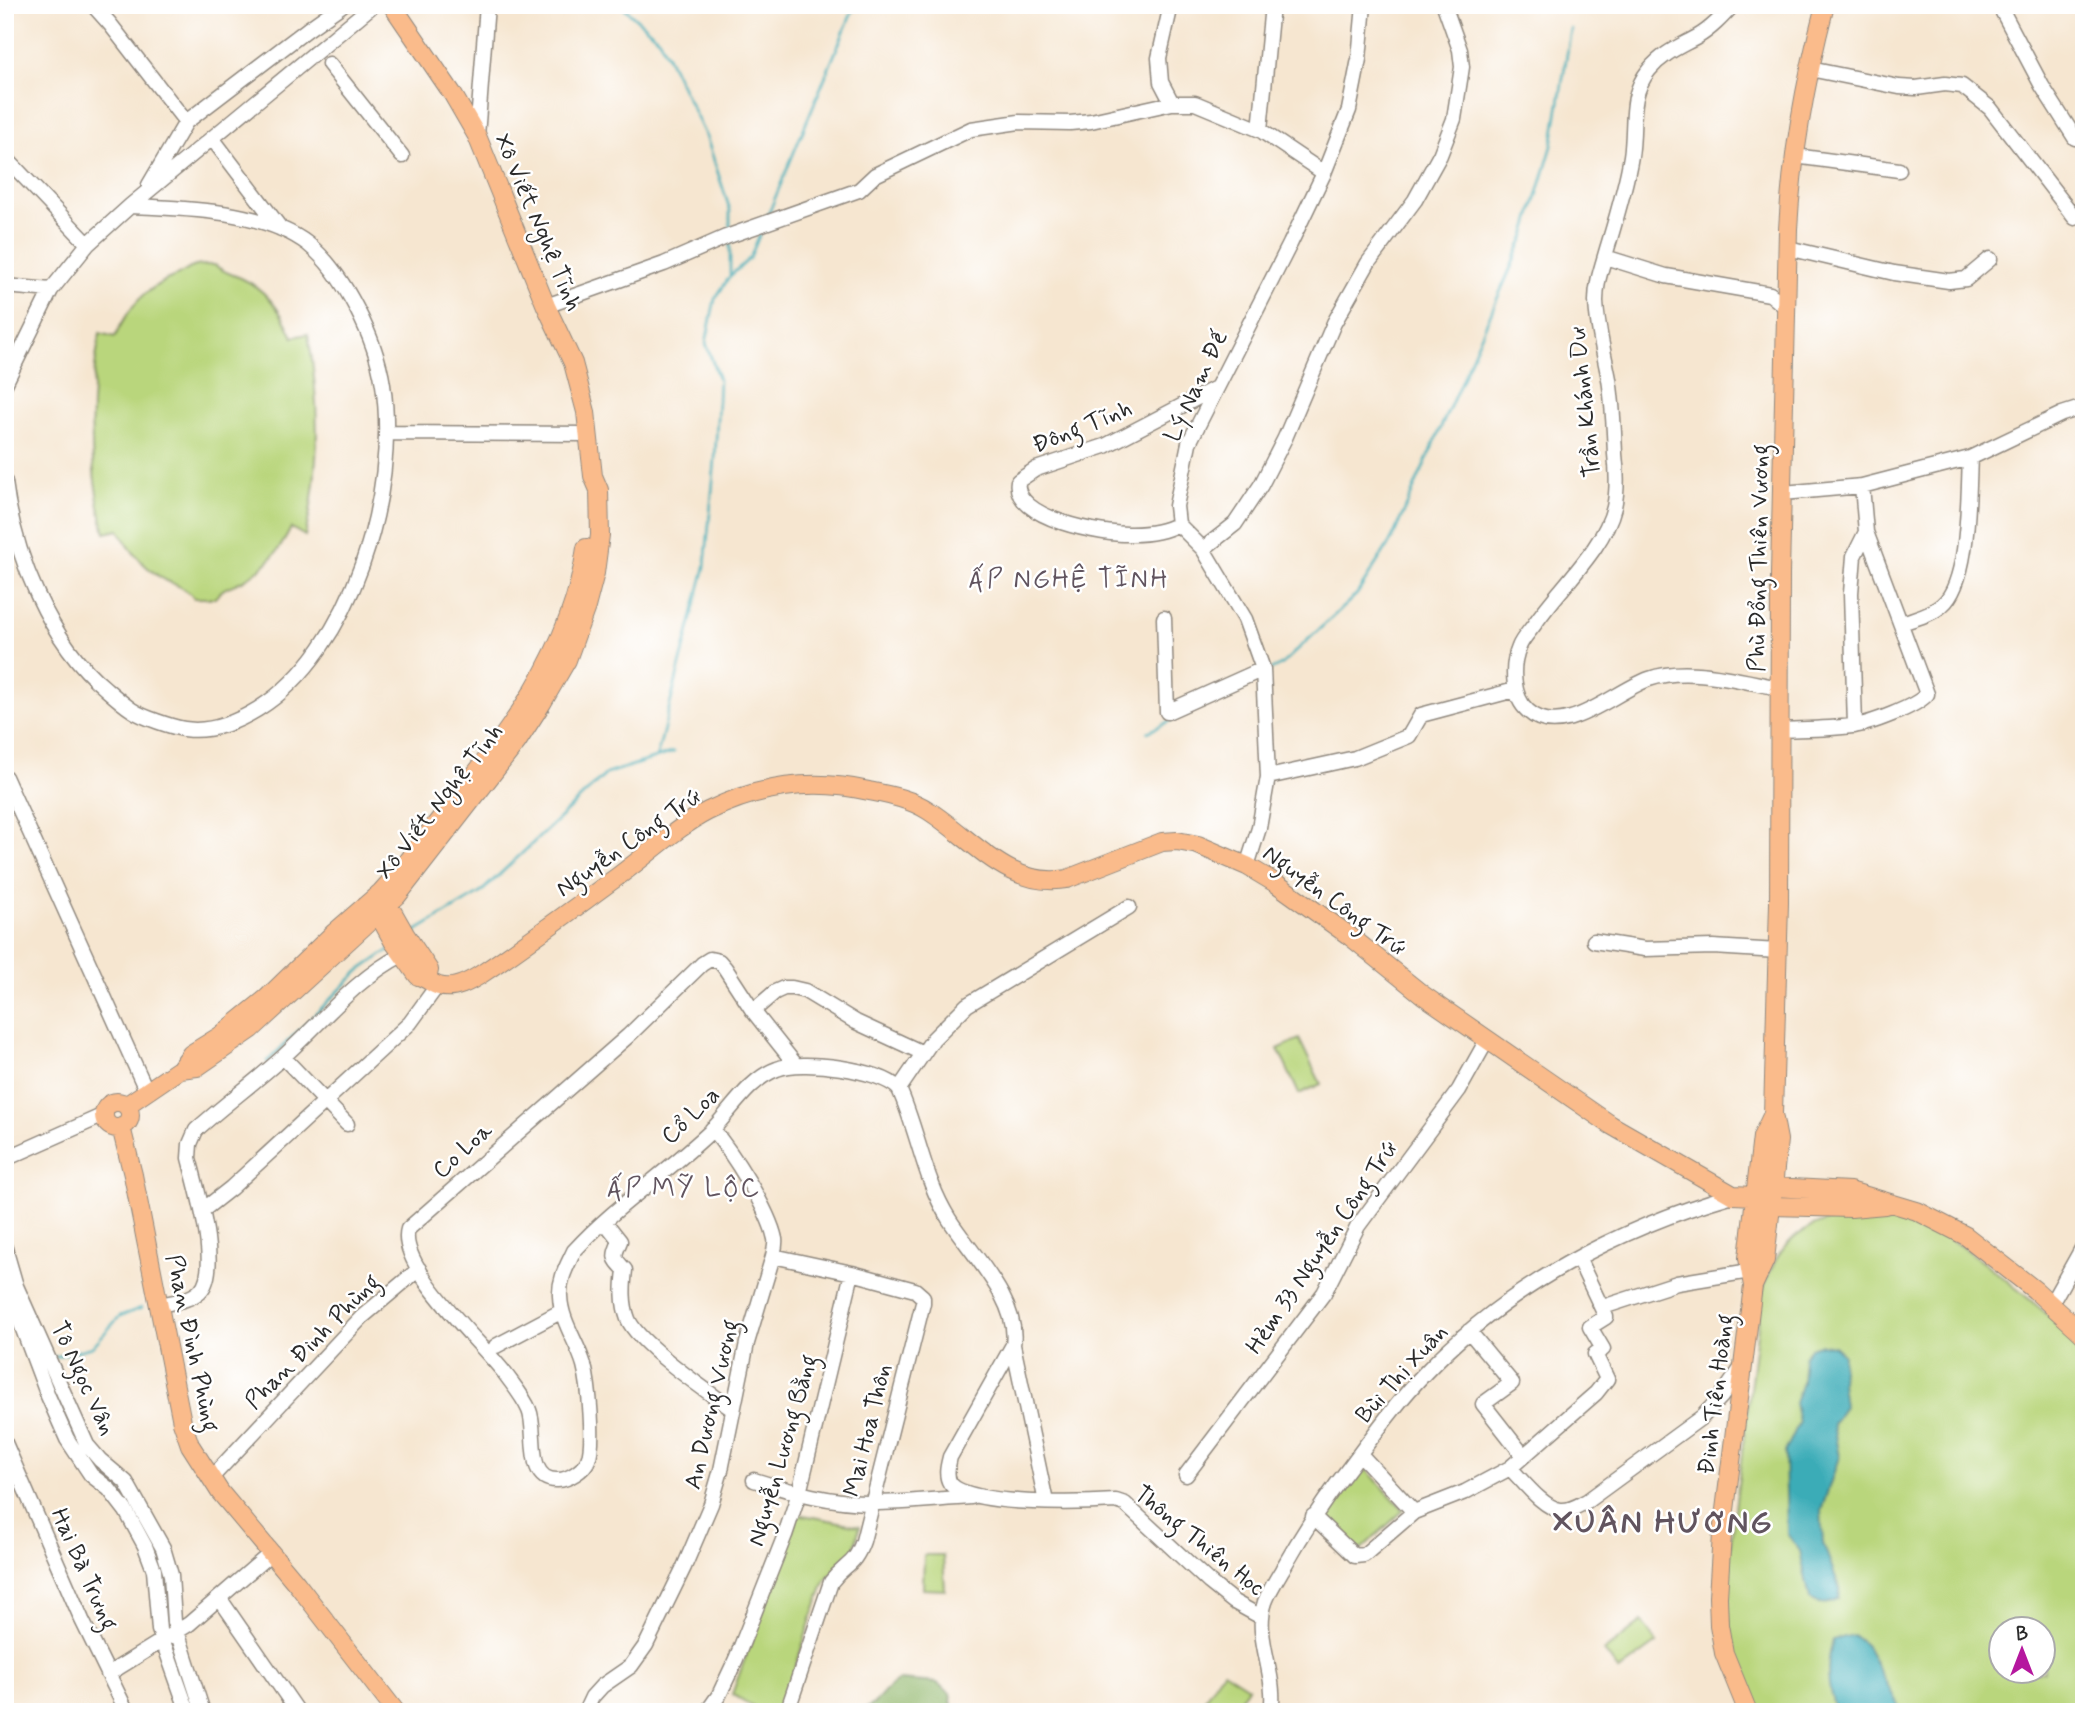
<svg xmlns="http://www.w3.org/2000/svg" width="2089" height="1717" font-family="Mynerve,sans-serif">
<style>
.green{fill:#b9d67c;stroke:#728054;stroke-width:2;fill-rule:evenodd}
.forest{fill:#92b76c;stroke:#5e714c;stroke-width:2}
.water{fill:#3bacb7;stroke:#336c71;stroke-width:2}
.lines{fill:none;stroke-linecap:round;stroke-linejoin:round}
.stream{stroke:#3bacb7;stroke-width:2.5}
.minor-casing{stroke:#90887e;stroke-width:17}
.major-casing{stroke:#90887e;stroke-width:20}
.minor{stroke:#fff;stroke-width:14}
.major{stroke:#fabb8b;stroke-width:18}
.labels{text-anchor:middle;stroke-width:5;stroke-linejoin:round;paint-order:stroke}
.street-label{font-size:24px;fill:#2b2b2b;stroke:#fff}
.neighbourhood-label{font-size:26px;letter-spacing:2px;fill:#61545f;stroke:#fff}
.district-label{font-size:32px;font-weight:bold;letter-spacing:2px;fill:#61545f;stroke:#fff}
</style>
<rect width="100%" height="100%" fill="#fff"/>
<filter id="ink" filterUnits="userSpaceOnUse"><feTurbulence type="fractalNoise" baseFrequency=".0143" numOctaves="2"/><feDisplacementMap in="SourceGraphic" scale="14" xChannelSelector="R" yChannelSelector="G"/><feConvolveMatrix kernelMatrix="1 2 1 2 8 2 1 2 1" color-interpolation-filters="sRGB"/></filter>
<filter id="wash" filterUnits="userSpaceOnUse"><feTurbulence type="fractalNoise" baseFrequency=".00686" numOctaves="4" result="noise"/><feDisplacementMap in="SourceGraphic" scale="28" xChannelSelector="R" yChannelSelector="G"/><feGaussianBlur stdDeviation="1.57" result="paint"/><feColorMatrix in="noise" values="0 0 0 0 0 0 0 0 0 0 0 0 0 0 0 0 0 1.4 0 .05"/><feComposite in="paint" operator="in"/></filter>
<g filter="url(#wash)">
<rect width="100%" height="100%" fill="#f6e6d0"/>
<path class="green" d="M215,265C223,272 231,274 241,278C266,289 282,312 293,337L308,334C320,402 321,468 305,536L291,528C280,551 265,569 242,581C230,587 224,586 215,598H194C185,587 177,586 165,580C144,568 130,551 119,530L105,533C88,468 88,400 100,333L115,337C129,306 146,287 178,275C183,273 187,269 193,267C199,264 208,265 215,265Z
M1299,1039L1321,1084L1299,1094L1278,1049Z
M1863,1213C1881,1214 1899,1215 1916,1222C1974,1246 2035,1305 2084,1346V1712H1757C1732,1663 1726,1626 1727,1572L1762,1294C1778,1237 1807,1221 1863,1213ZM2002,1630H2044V1672H2002Z
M1363,1466L1404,1510L1358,1552L1324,1517Z
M798,1514L860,1526L853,1554L826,1579L811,1619L781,1712H763L732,1694Z
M924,1555H943L945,1590L923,1589Z
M1642,1622L1657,1643L1619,1671L1604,1651Z
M1223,1671L1248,1687L1232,1712H1196Z"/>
<path class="forest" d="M899,1680L937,1683L950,1693L953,1712H844C883,1710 872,1697 899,1680Z"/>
<path class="water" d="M1822,1344L1834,1346L1843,1354L1841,1382L1844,1406L1833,1424L1839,1457L1821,1511L1823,1543L1840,1589L1839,1599C1828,1605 1821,1605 1810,1599L1800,1551L1787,1534L1785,1452L1799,1423L1795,1403L1802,1382L1804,1356L1810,1348Z
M1853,1635L1865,1644L1902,1712H1837C1826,1689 1826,1664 1833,1640Z"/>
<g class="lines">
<path class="stream" d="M621,5L659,39L707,139L730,210V229
M768,215L855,5
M730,242V274
M1267,672L1281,665L1357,594L1392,539L1526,233L1552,146L1571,29
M1148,732L1219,696
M657,756L705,567L715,460L719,380L706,343L715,299L730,276L750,258L761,231
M413,933L480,893L606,774L674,752
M267,1062L359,971L391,949
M54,1357L92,1347L120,1316L142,1308
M59,1400L69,1423
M115,1486L126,1500
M161,1572L165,1590L167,1631
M171,1644L181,1667
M189,1690L192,1704"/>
</g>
</g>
<g filter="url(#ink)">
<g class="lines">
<g class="minor-casing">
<path id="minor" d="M93,5L110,24L186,122
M1171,5L1159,58L1161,82L1172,103
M1733,5C1722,17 1711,29 1697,37C1679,47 1663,53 1649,70C1628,96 1636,125 1631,156C1626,187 1616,219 1607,249C1602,267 1596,282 1596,301C1597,327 1604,353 1609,379C1613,404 1614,429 1615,454C1617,471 1618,489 1614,507C1604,549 1558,589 1534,625C1529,632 1522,639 1519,647C1511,666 1512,697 1528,711C1562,742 1615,691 1649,679C1687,665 1741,681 1780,688
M1999,5L2042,86L2075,138
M329,64L402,156
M1810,69L1899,87L1916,88L1945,84L1962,86L1990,108L2075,218
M1260,130L1272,5
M477,136L487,5
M212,138L281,229
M1795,156L1899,170
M5,157L88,244
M149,185L186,122L308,29L342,5
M1788,248L1894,273L1949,281L1966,279L1990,259
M1605,257L1666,276L1770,294L1787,308
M5,286L51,290
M546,306L664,264L726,237L859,190L875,175L971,129L1019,122L1070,123L1091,121L1172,103H1195L1260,130L1324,173
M5,384L51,290L88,244L130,206L373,5
M386,433L589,434
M5,482C14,554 49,642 106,689C114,696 123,704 132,710C142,717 172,727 184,729C210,733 237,722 258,709C353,650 399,491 383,385C376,339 344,273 308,244C264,210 184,208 130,206
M1783,493L1862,486L1970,458L2062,414L2084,407
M1178,524C1164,532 1146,534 1131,534C1104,535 1011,519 1018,481L1036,469L1105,446L1216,388
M1203,549L1235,524L1261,485L1285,438L1334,323L1368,263L1415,200L1440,155L1454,119L1462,67L1460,50L1444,5
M1164,618L1167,712L1263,669
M1902,623C1915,618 1931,615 1942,605C1970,582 1968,494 1970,458
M1855,726L1851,593L1854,556L1866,532
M1781,730C1804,729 1829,729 1852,726C1868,725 1918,706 1927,694L1866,532L1862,486
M5,777L147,1092
M1268,777L1355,758L1409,736L1421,715L1515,690
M1247,866L1259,828L1268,777L1263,669L1245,619L1203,549L1178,524L1176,506L1189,443L1290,244L1324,173L1349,110L1359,59L1364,5
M1594,941L1645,949L1713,947L1778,951
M753,1011L775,992L784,988H792L805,991L856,1022L923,1053
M283,1057L347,1124
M795,1064L753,1011L725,968L719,961L710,959L702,964L628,1036L408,1229C396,1266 484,1345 506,1375C514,1386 524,1398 529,1410C538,1430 524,1482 558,1480C568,1480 584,1470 588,1460C595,1443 589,1384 584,1365C577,1341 561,1322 560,1296C559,1279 567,1266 574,1251C615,1206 667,1173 711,1131C731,1111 749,1079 777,1069C801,1059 881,1069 899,1089C918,1131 924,1180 949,1219C971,1254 1020,1301 1013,1345L950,1457C948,1465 945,1475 950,1483C966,1507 1086,1503 1116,1501L1125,1504L1209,1582L1234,1602L1261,1617
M899,1089L933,1039L967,1005L1129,907
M5,1159L104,1115
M203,1210L231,1188L410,1023L437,986
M605,1222L620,1241C613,1258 613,1257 625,1270C623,1287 622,1303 628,1319C638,1344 708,1392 732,1409
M5,1248L16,1286L87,1445L100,1460L126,1482L163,1548L171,1575L174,1622L203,1712
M773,1256L852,1273L915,1290L923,1297V1303L863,1541C854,1567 845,1563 831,1582L787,1712
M6,1284L48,1396L67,1439L91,1475L109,1489L126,1511L145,1546L154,1570L159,1630L188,1712
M2051,1304L2084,1245
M159,1305C173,1302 189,1301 200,1291C222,1270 196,1186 189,1158L190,1144L196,1130C224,1105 255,1082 283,1057C322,1022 355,979 402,955
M1603,1307L1677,1283L1750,1271
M1469,1331L1512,1383L1483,1404L1523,1455
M1013,1345L1046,1502
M496,1346L562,1311
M5,1443L82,1620L127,1712
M1360,1454L1414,1512
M1510,1468L1596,1393L1607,1379L1595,1354L1603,1349L1590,1327L1606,1317L1578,1258
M1186,1475L1324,1293L1358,1226L1459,1090L1487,1040
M211,1478L362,1317L419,1269
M754,1480C792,1492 832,1503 872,1503C905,1503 938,1499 971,1497
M1313,1516L1355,1556L1364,1555L1414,1512L1465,1492L1510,1468C1522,1480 1544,1509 1561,1510C1571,1511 1579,1505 1587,1501L1702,1417L1721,1397L1742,1367
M220,1599L298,1712
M108,1674L189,1624L271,1553
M585,1712L592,1697L602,1686L631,1666L646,1645L684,1567L711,1504L721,1470L747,1343L773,1256C774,1251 776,1244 775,1239C769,1210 732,1152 712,1129
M707,1712L719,1695L736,1659L785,1535L799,1493L852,1273
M1271,1712C1278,1675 1253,1638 1265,1602C1269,1591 1276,1580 1282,1570C1302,1534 1324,1500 1349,1468C1373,1436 1397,1402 1425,1373C1507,1286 1619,1228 1733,1195"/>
</g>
<g class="major-casing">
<path id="major" d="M384,897L405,934L429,970L427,978
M371,901L393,941L418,976C427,978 432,984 439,986C454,991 471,981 483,973C529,942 573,909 617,877C646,856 677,827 708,811C759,786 814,778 869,791C889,795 911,799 929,811C974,840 1009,889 1067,879L1162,842L1177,841L1198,845L1247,866L1277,884L1351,937L1423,995L1611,1125L1733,1195L1755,1196L1773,1187L1850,1191L1917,1211L1966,1236L2035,1290L2084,1335
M180,1069L197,1067L252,1029L397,896L517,742L542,703L567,660L586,607L595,573L600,535L599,490L593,476L586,412L573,363L546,306L477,136L452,93L392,5
M104 1115a13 13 0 1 1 26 0a13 13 0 1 1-26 0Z
M127,1105L180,1069L191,1054L220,1036L267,998L335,932L381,892L399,872C473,772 569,677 586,548
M121,1127L133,1175L182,1422L190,1445L220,1492L297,1584L396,1712
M1764,1201L1771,1206L1851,1208L1885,1205
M1753,1286L1748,1258L1762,1137L1773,1114
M1748,1712L1724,1653L1719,1625L1718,1597L1722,1534L1753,1286L1765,1260L1771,1206L1778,1140L1773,1114L1779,903L1780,574L1788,229C1792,153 1806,78 1825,5"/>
</g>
<use href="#minor" class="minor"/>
<use href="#major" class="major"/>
</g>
</g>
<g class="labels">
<g class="street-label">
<text transform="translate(539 222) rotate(67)" y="8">Xô Viết Nghệ Tĩnh</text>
<text transform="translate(1195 386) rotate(-65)" y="8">Lý Nam Đế</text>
<text transform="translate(1584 402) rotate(-96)" y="8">Trần Khánh Dư</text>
<text transform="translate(1082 426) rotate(-22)" y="8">Đông Tĩnh</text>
<text transform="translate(1758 558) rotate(-89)" y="8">Phù Đổng Thiên Vương</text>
<text transform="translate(439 801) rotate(-52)" y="8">Xô Viết Nghệ Tĩnh</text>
<text transform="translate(628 842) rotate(-35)" y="8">Nguyễn Công Trứ</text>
<text transform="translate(1335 900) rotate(36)" y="8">Nguyễn Công Trứ</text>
<text transform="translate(690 1115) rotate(-44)" y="8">Cổ Loa</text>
<text transform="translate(462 1150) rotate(-42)" y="8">Co Loa</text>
<text transform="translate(1321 1247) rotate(-56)" y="8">Hẻm 33 Nguyễn Công Trứ</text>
<text transform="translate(312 1341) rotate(-45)" y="8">Phan Đinh Phùng</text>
<text transform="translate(193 1343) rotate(78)" y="8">Phan Đình Phùng</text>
<text transform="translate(1401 1373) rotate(-48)" y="8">Bùi Thị Xuân</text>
<text transform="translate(84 1378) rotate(65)" y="8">Tô Ngọc Vân</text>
<text transform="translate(1715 1394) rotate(-83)" y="8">Đinh Tiên Hoàng</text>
<text transform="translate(711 1404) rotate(-77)" y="8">An Dương Vương</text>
<text transform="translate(867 1430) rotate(-76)" y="8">Mai Hoa Thôn</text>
<text transform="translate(782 1450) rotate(-74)" y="8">Nguyễn Lương Bằng</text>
<text transform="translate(1200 1540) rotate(39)" y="8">Thông Thiên Học</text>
<text transform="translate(85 1569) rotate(66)" y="8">Hai Bà Trưng</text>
</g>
<g class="neighbourhood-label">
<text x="1069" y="587">ẤP NGHỆ TĨNH</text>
<text x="684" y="1196">ẤP MỸ LỘC</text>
</g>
<g class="district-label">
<text x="1663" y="1532">XUÂN HƯƠNG</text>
</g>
</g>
<rect width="2089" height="1717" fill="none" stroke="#fff" stroke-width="28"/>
<g transform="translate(2022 1650)"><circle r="33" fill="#ffffff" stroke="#aaaaaa" stroke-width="2"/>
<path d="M0-5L12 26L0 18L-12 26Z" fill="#b5179e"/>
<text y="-10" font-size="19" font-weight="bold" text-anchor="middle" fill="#2b2b2b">B</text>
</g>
</svg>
